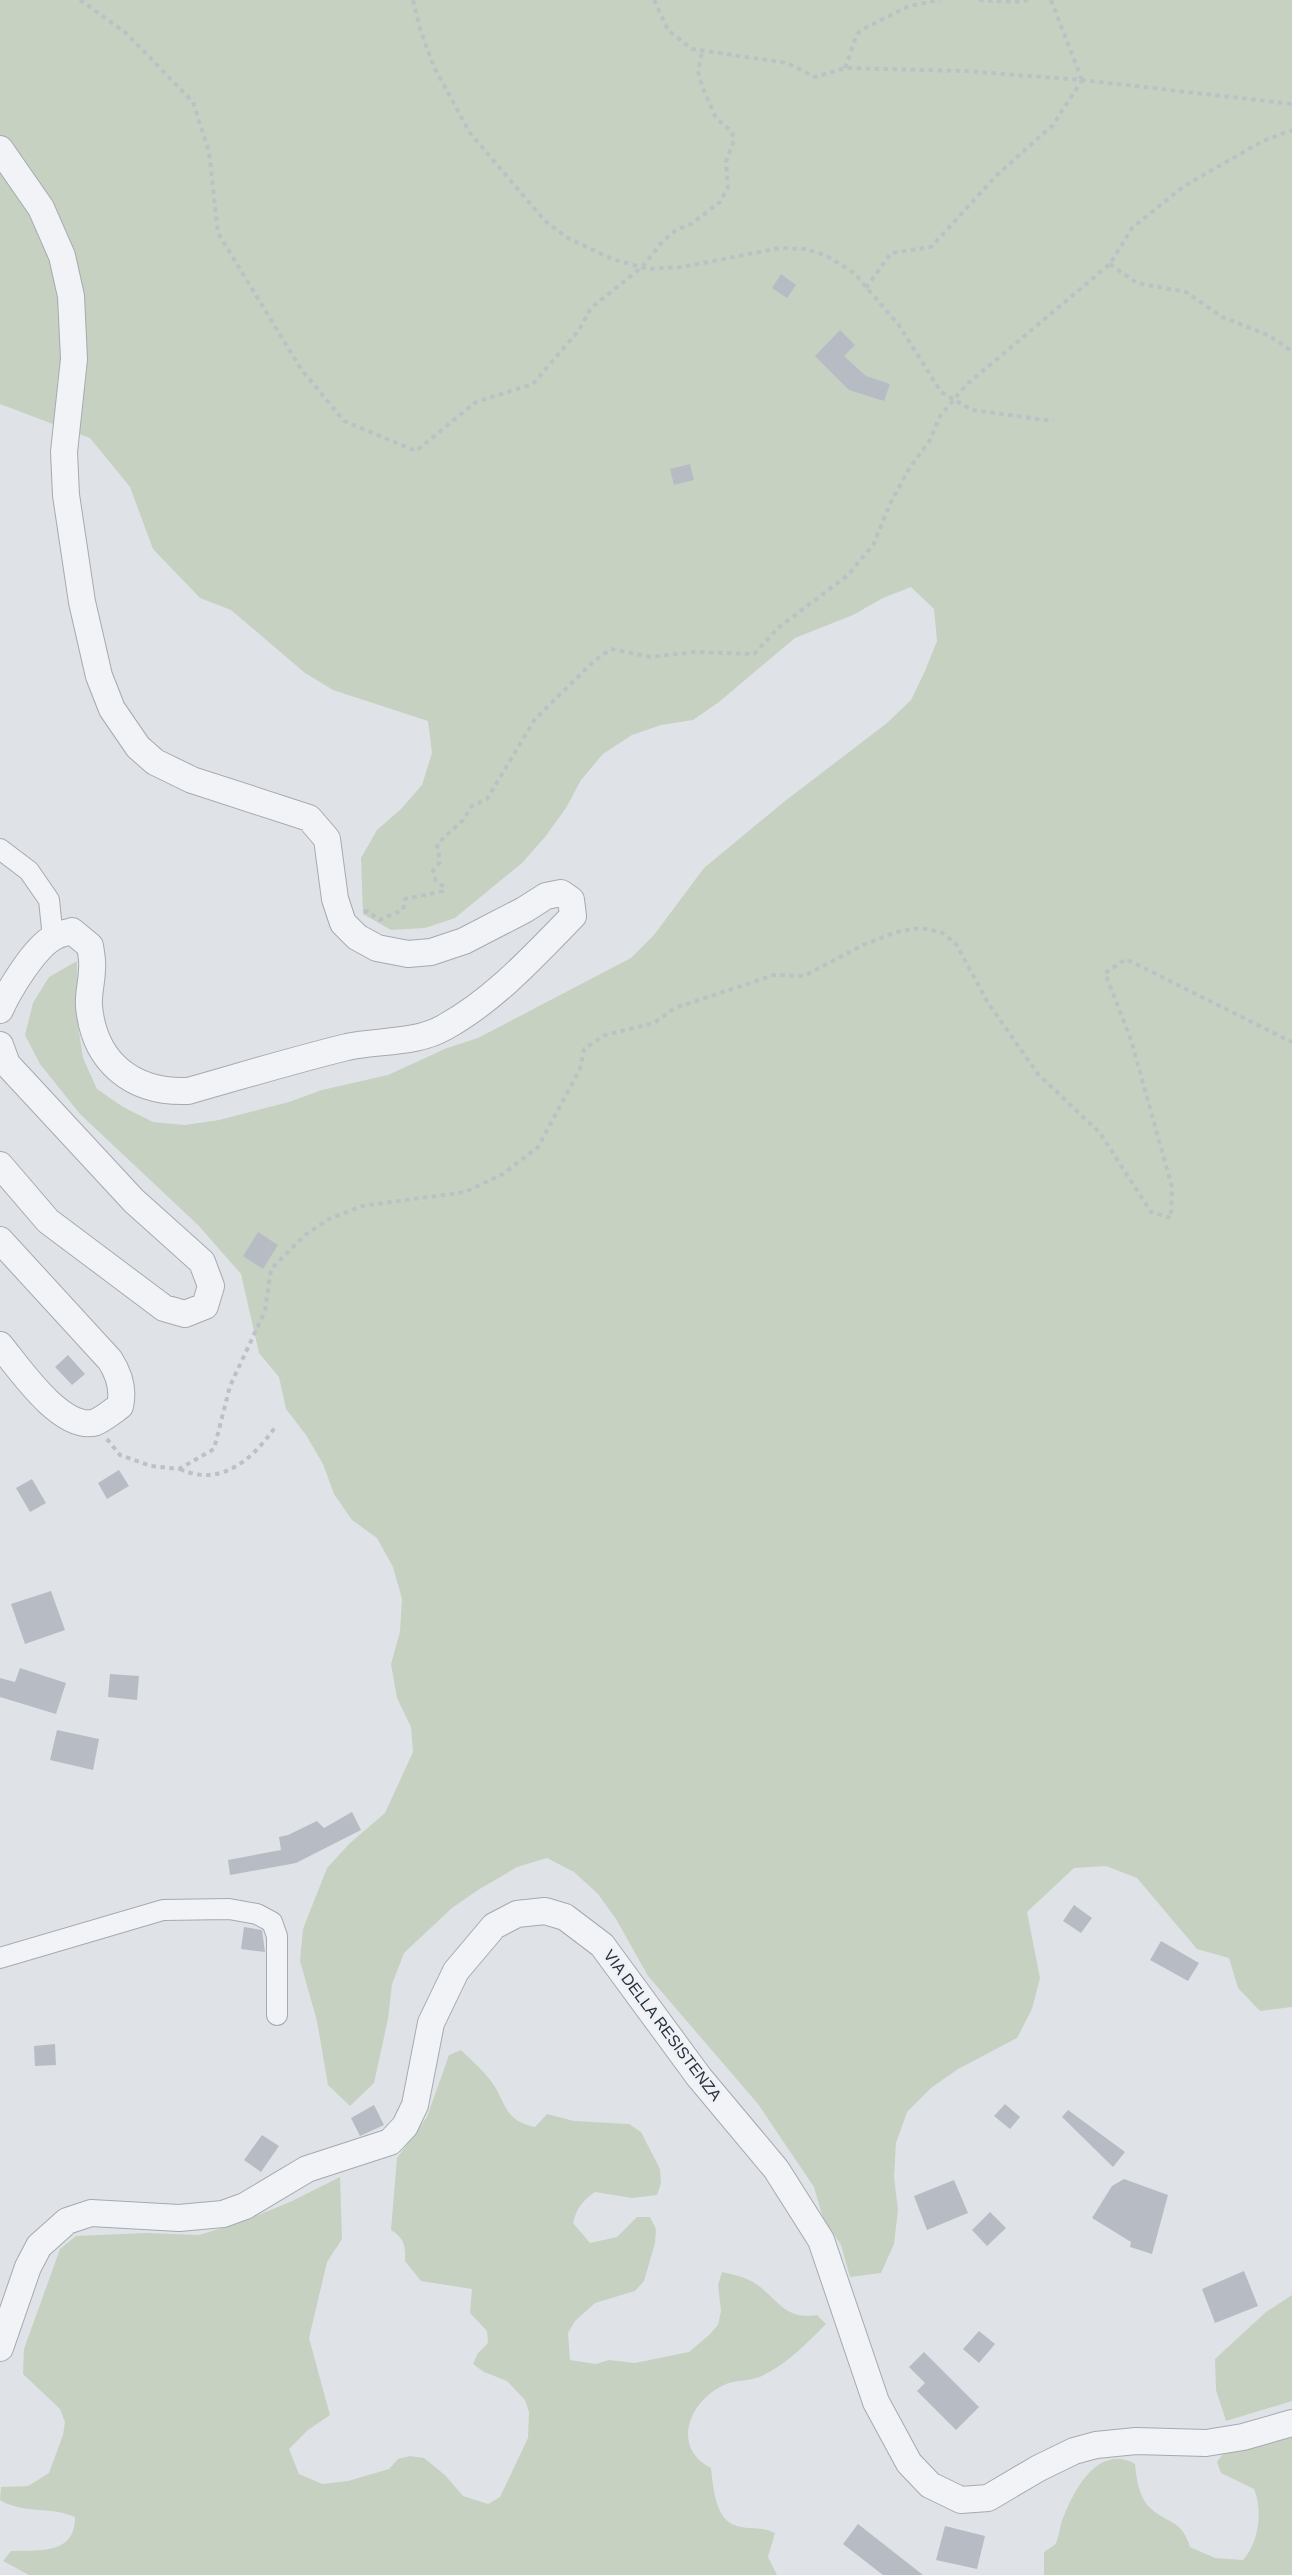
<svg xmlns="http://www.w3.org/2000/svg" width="1292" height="2575" font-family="Arial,sans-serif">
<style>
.green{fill:#c6d1c1}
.building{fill:#b7bcc4}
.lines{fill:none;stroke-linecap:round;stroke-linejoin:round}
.minor-casing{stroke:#a5aab1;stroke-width:22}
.tertiary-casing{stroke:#a5aab1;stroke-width:28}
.path{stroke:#bdc1c6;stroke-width:4;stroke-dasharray:4.5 4.5;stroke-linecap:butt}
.minor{stroke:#f1f3f6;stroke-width:20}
.tertiary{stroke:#f1f3f6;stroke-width:26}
.labels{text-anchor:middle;stroke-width:5;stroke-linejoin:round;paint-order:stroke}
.street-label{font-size:16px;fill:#29313d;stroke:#eef1f5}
</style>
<rect width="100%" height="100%" fill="#dfe3e7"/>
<path class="green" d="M0,0H1292V2007L1260,2011L1238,1988L1229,1958L1197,1949L1137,1878L1106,1866L1074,1868L1027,1912L1040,1978L1032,2009L1017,2038L958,2069L931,2088L907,2112L896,2143L894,2177L898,2210L894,2244L881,2273L850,2277L841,2245L823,2218L814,2187L758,2104L648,1976L616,1919L598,1894L574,1872L547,1858L517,1867L478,1890L452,1908L404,1953L392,1984L388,2019L374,2083L350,2106L328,2085L317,2021L300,1961L303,1929L327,1868L350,1843L385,1813L413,1752L411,1727L397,1698L391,1664L400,1632L402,1599L393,1567L377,1538L352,1520L334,1494L323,1464L306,1435L286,1409L279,1377L259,1353L241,1274L198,1225L80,1114L40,1064L25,1035L33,1003L49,977L77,961L78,1025L83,1058L97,1089L123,1107L153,1122L185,1125L219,1120L289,1102L322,1090L388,1075L447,1048L478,1038L631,958L654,935L704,868L785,801L887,723L911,700L925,671L937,641L934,609L911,587L883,598L853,615L795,638L719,702L693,720L661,725L632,735L603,754L581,780L566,808L545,837L522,863L455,918L425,928L391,930L363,914L361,858L377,830L401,809L422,785L432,753L428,721L333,690L305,673L231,610L200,598L153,549L130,487L90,438L0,404Z
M461,2050C471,2060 483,2070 491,2081C507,2103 503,2120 535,2127L547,2114L574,2121L629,2124L641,2132L660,2169L661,2183L657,2195L632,2198L595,2192C582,2201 577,2208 573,2223L590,2243L617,2237L637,2217H650L656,2229L655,2243L644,2281L635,2291L595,2303L575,2321L568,2333L570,2360L596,2364L609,2360L635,2363L689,2352L709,2335L718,2325L721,2311L718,2285L722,2272C730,2274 741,2276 749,2280C776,2293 781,2321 817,2315L826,2324C807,2343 787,2364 762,2376C750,2382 734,2379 722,2386C689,2402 671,2448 711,2468C713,2486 715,2520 737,2526C751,2530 760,2526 775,2533L768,2557L777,2575H29L3,2561L11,2551C40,2550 75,2555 75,2517C51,2506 22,2514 0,2500L1,2487L28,2486L49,2473L63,2435L65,2422L60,2409L23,2374L24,2349L60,2249L76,2236L146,2233L199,2235L236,2224L290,2202L340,2177L342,2239L327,2262L309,2338L330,2415L308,2430L289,2449L299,2474L322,2484L348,2481L389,2469L398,2459L410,2456L424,2458L445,2475L463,2496L488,2504L500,2497L528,2438L529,2412L525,2400L507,2381L484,2372L473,2364L478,2353L488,2343L487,2331L470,2313L472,2289L421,2281L405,2261C406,2246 404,2238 391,2230L397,2158L427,2117L449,2055Z
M1292,2295V2401L1226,2421L1216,2390L1215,2359L1266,2312Z
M1292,2436V2575H1044V2552C1048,2549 1054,2546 1056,2543C1059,2537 1060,2527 1062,2521C1073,2491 1098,2443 1135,2464C1137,2481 1139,2501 1155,2512C1173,2525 1182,2522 1190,2547L1215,2558L1243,2560C1259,2542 1263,2511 1254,2489L1221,2473L1217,2462L1224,2452Z"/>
<path class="building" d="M781,274L796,285L787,298L772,288Z
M840,330L855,345L844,356L866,376L890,384L884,401L849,390L815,356Z
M690,464L694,480L674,485L670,469Z
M258,1232L278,1245L263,1269L243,1256Z
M68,1355L85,1374L72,1385L55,1367Z
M119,1470L129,1486L107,1499L98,1483Z
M32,1479L46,1503L30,1512L16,1488Z
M51,1591L65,1630L25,1644L11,1604Z
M20,1668L66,1683L56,1714L0,1697V1678L15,1682Z
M110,1674L139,1676L137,1700L108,1697Z
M57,1730L99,1739L93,1770L50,1760Z
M352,1812L361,1830L296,1863L230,1875L228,1860L281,1850L279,1837L288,1835L317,1821L324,1828Z
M1074,1905L1092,1918L1081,1933L1063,1921Z
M244,1927L262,1930L265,1952L241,1949Z
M1161,1941L1199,1963L1188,1981L1150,1960Z
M55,2044L56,2065L35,2066L34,2046Z
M1005,2104L1020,2117L1010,2129L994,2116Z
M374,2105L384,2125L360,2136L351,2118Z
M1068,2110L1125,2152L1113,2167L1062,2117Z
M262,2135L279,2146L261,2172L244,2160Z
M1124,2179L1168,2195L1152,2254L1130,2247L1131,2242L1092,2218L1112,2186Z
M954,2180L968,2213L927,2230L914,2196Z
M990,2212L1006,2228L987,2246L972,2230Z
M1244,2271L1258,2306L1215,2323L1202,2289Z
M979,2331L995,2344L979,2363L963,2349Z
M924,2352L979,2407L956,2430L917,2391L925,2383L909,2367Z
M858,2524L895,2553L923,2575H883L843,2544Z
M945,2526L985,2536L977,2569L936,2560Z"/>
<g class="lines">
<g class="minor-casing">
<path id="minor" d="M0,849L29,871L49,900L53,938
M0,1958L163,1910L229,1909L257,1914L272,1922L277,1936V2015"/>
</g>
<g class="tertiary-casing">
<path id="tertiary" d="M0,149L41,208L62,256L71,296L74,359L64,452L66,495L82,602L99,676L112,709L138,747L155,762L192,780L309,818L327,839L335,899L343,923L357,937L377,948L408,954L431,952L464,941L524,910L546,896L561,893L571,900L573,916C534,956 494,1000 445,1027C416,1044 379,1040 347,1047C294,1060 241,1076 188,1091C132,1093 94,1062 89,1006C88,994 92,981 92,969C93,961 91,953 90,946L72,931C66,933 59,934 54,937C34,948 9,990 0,1010
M0,1045L7,1064L134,1201L202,1262L211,1286L205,1306L185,1314L164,1308L48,1221L0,1165
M0,1240L110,1360C119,1374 124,1389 120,1406C113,1411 101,1421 93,1423C59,1428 19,1368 0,1345
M0,2348L28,2267L39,2246L67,2221L91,2213L179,2218L223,2214L245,2206L307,2169L390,2142L405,2126L415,2105L431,2023L456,1971L494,1926L517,1914L545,1911L565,1917L602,1945L699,2077L776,2169L821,2240L876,2402L909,2463L930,2485L961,2500L988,2498L1039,2468L1074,2451L1096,2445L1136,2441L1206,2443L1243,2437L1292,2423"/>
</g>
<path class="path" d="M80,0L126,33L193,102L209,152L218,233L301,369L344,421L416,451L476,402L533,384L579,330L591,308L642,267L663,241L676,230L691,224L720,202L728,187L726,162L734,140L732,132L716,118L702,86L698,71L702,52
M413,0L420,29L434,67L470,133L545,221L566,237L612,259L648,269L682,267L780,248L806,249L827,256L854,273L898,324L941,392L972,410L1053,421
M654,0L668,30L692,49L787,63L815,77L845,68L964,71L1082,80L1292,104
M979,0L1013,2L1029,0
M1051,0L1082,80
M845,68L857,34L863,29L909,6L940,0
M1110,264L1137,283L1186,292L1222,317L1268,335L1292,351
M866,288L891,253L931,247L997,175L1053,125L1082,80
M364,912L368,911L379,920L403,910L405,899L443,891L444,887L436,881L433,871L440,862L437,844L463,820L472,806L487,799L535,719L594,661L611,649L651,657L694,652L754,654L778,628L848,575L873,545L890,504L909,469L930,440L940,416L966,385L1110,264L1132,228L1184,186L1263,141L1292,130
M107,1439L120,1455L151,1466L179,1469L214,1449L230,1386L265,1311L271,1269L305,1235L329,1219L362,1206L465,1192L503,1174L538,1147L580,1069L584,1049L605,1035L654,1023L675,1008L774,975L804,976L863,945L896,932L920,928L941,932L956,944L988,1003L1038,1074L1100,1133L1151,1212L1171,1218L1172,1187L1131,1040L1105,973L1126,959L1292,1042
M180,1469C221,1488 253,1459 276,1426"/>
<use href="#minor" class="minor"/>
<use href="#tertiary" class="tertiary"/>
</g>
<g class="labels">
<g class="street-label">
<text transform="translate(663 2025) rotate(53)" y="6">VIA DELLA RESISTENZA</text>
</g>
</g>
</svg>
